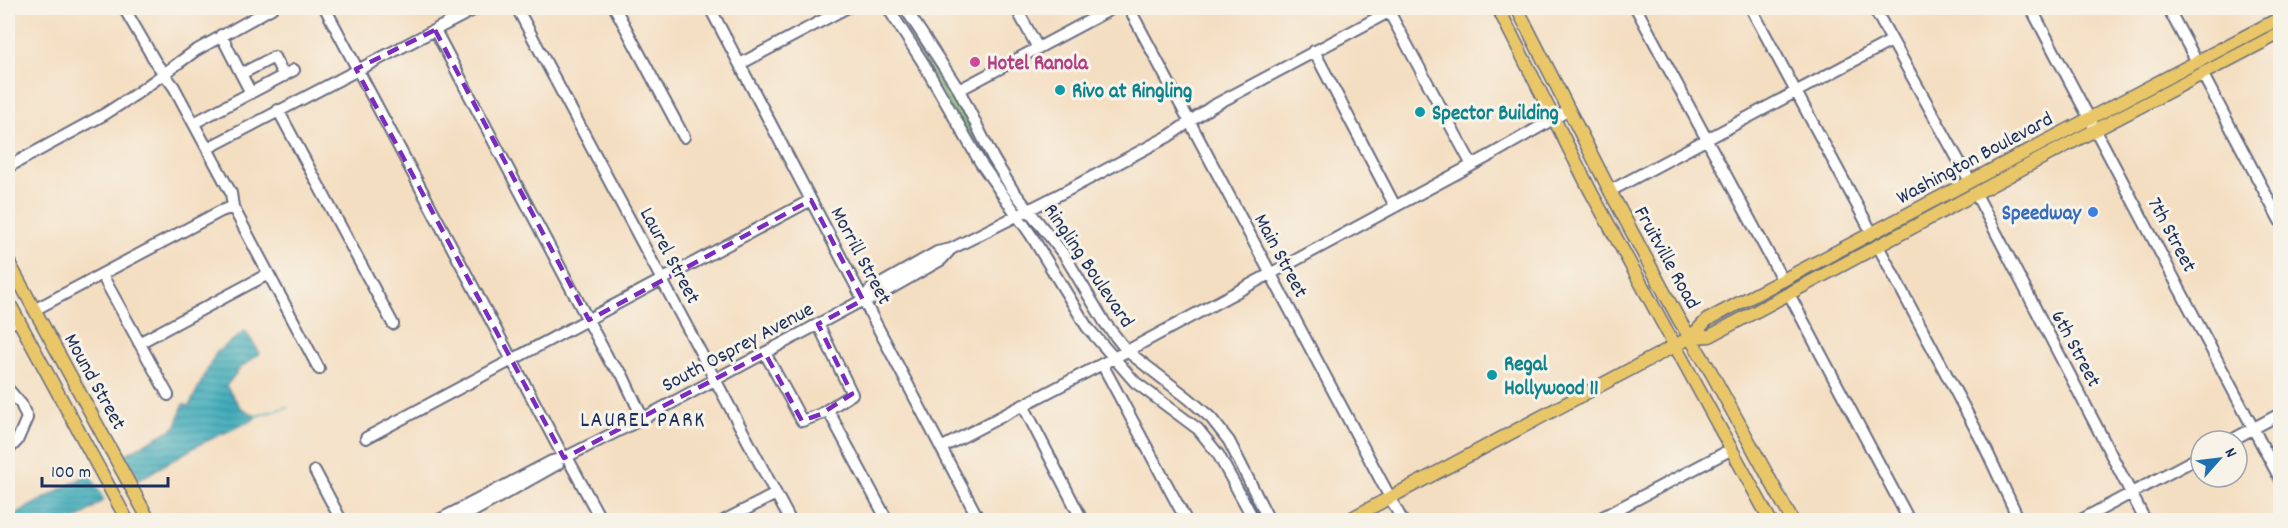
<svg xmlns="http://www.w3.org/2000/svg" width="2288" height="528" font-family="Dekko,sans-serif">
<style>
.park{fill:url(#park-crowns);stroke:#557c6c;stroke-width:1.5}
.water{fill:url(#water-rules);stroke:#2c6d8c;stroke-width:1.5}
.pier{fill:#f4dec1}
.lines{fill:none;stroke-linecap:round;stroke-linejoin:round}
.stream{stroke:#3cabb9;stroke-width:2}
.minor-casing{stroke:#676c81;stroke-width:14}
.major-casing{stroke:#676c81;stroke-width:15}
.minor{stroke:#fff;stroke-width:10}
.major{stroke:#e9c769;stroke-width:12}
.marked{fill:none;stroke:#7b2cbf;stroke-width:4.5;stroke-dasharray:12 8;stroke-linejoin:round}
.hotel-dot{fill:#d1479c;stroke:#f7f3e8;stroke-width:2}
.culture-dot{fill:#0f9aa8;stroke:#f7f3e8;stroke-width:2}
.shop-dot{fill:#3f7fe0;stroke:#f7f3e8;stroke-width:2}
.labels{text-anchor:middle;stroke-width:6;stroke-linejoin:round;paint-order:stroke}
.hotel-label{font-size:21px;font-weight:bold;fill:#b23c85;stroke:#f7f3e8;text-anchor:start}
.culture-label{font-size:21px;font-weight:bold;fill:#0d838f;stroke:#f7f3e8;text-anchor:start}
.street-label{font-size:21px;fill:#1b2f5e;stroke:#f7f3e8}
.shop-label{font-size:21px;font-weight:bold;fill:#366cbe;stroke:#f7f3e8;text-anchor:end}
.neighbourhood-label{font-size:22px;letter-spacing:1.5px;fill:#1b2f5e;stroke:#f7f3e8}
</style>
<defs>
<pattern id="park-crowns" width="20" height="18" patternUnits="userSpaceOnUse" patternTransform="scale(1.5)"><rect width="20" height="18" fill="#8fc87b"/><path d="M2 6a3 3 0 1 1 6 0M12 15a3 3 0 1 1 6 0" fill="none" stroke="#74a368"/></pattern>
<pattern id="water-rules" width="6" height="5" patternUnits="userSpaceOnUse" patternTransform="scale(1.5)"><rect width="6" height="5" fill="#3cabb9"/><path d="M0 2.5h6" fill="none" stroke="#328c9a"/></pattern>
</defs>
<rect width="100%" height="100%" fill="#f7f3e8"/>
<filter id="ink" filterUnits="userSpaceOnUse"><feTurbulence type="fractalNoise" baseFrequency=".0167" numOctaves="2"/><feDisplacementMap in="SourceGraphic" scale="12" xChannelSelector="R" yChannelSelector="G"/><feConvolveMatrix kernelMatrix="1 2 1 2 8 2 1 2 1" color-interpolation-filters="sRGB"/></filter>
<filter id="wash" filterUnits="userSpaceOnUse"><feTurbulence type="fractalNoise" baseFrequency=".008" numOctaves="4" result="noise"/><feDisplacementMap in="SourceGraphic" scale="24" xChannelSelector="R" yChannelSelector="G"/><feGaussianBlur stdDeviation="1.35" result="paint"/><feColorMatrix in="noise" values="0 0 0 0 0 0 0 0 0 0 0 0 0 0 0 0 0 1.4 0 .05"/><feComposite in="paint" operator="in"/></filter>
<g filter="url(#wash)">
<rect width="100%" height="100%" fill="#f4dec1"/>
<path class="park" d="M910,30L940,68L997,175L995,176L969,140L907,33Z"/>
<path class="water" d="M245,331L260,353L240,368L226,386L241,408L256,416L253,420L200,444L104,500L76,520H8V518L176,427L183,404L189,406L216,353Z"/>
<path class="pier" d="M123,452L140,483L106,502L89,471Z"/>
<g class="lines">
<path class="stream" d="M256,416L288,407"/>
</g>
</g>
<g filter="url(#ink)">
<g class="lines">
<g class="minor-casing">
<path id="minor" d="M124,8L156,63L174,87L231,193L233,207L319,369
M325,8L564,458
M517,8L790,520
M615,8L684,137
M710,8L979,520
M888,8L922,61L980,162L1031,235L1087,327L1135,382L1198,429L1218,454L1254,520
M905,8L959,90L993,158L1012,189L1065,256L1105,323L1127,351L1188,398L1211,418L1229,441L1269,520
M1016,8L1038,48
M1129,8L1402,520
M1387,8L1472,165
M1636,8L1783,281
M1751,8L1872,233
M1874,8L1970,181
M2031,8L2280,479
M2168,8L2197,62
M435,30L610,362L622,374L643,419
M221,35L241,74
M1314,51L1395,206
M740,64L846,8
M2203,75L2280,221
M959,90L1113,8
M251,93L241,74L274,57L284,76
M278,110L393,324
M194,123L294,70
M208,148L477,8
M8,167L105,114L136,94L195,51L272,8
M1610,191L1891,41
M1976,194L2145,520
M1878,246L1983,443L2019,520
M102,275L168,395
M1789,294L1909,520
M863,300L870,290L937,252L951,249L1068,190L1169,136L1211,107L1396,8
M34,310L221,211L233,207
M8,325L17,320
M139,343L268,274
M765,353L802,421L821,414L852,394L818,324
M1102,364L1186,520
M8,389L21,404L27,418L17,441L8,450
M1023,405L1082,520
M828,410L887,520
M366,438L811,200
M2230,441L2280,414
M941,448L1127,351L1489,156L1569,110
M567,457L601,520
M315,471L341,520
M439,520L552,461L564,458L642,419L863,300L874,298L941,260L951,249
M458,520L558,464
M725,520L776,494
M1597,520L1732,449
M2081,520L2201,456"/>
</g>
<g class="major-casing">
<path id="major" d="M1498,8L1591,192L1770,520
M1517,8L1610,191L1678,318L1711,372L1792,520
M8,261L149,520
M8,301L127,520
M1691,337L1710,336L2027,166L2280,33
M1348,520L1691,337L1707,320L2280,18"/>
</g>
<use href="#minor" class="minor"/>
<use href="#major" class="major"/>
</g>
</g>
<path class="marked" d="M435,30L589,320L811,200L863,300L818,324L852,394L821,414L802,421L765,353L564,458L356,69Z"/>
<circle class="hotel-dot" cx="975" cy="62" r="6"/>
<g class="culture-dot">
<circle cx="1060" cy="90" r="6"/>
<circle cx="1420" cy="112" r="6"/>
<circle cx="1492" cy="375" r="6"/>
</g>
<circle class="shop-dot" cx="2093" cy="212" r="6"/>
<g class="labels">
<g class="hotel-label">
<text x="987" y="69">Hotel Ranola</text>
</g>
<g class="culture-label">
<text x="1072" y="97">Rivo at Ringling</text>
<text x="1432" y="119">Spector Building</text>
<text x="1504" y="370">Regal<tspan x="1504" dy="24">Hollywood 11</tspan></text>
</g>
<g class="street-label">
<text transform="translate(1974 157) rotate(-28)" y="7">Washington Boulevard</text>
<text transform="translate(2173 234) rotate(62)" y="7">7th Street</text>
<text transform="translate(671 255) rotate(62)" y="7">Laurel Street</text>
<text transform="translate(862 255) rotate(62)" y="7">Morrill Street</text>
<text transform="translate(1282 255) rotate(62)" y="7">Main Street</text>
<text transform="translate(1668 257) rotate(61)" y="7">Fruitville Road</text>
<text transform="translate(1090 265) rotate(56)" y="7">Ringling Boulevard</text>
<text transform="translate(737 346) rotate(-28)" y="7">South Osprey Avenue</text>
<text transform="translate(2077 348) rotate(62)" y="7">6th Street</text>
<text transform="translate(96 381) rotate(61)" y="7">Mound Street</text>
</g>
<g class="shop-label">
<text x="2081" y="219">Speedway</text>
</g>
<g class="neighbourhood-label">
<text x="643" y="426">LAUREL PARK</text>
</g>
</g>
<rect width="2288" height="528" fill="none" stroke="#f7f3e8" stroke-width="30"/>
<g transform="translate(2219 459) rotate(62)"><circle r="28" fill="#f7f3e8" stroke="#9fa5b1" stroke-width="1.5"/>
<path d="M0-4.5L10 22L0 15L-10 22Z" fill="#1f6fb2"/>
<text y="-9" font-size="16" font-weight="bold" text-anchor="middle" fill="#1b2f5e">N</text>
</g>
<path d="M42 477v9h126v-9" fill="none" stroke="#1b2f5e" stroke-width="3"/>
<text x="51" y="477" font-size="18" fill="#1b2f5e" stroke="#f7f3e8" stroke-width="4.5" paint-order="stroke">100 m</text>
</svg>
